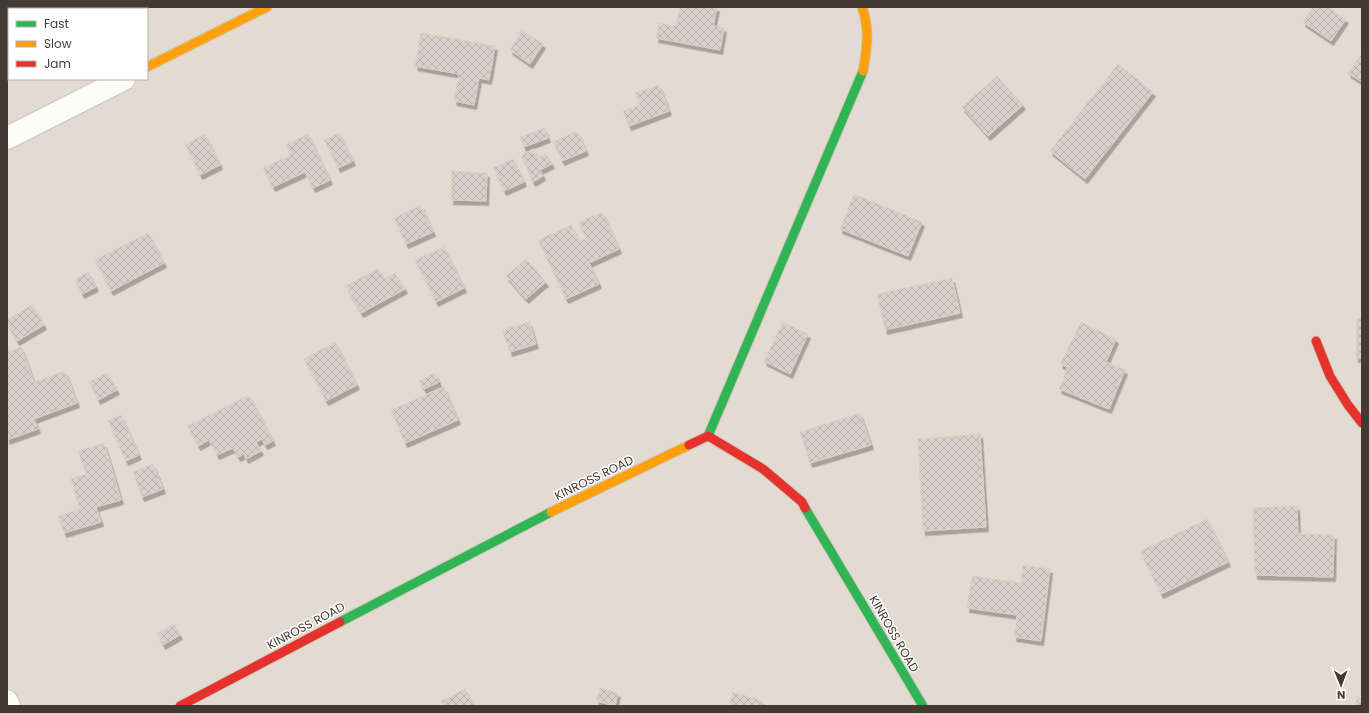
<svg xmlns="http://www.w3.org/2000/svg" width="1369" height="713" font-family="Poppins,sans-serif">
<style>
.residential{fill:#e3dbd1;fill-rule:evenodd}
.building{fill:url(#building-cross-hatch);stroke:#d6d1ca;filter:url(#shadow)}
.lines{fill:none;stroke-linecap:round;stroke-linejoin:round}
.street-casing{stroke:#cac6c1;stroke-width:24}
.fast-casing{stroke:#cfc8bc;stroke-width:11}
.slow-casing{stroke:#cfc8bc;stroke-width:11}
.jam-casing{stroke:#cfc8bc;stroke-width:11}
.street{stroke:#fcfcfb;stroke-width:22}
.fast{stroke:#30b455;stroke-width:9}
.slow{stroke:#ff9f0a;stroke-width:9}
.jam{stroke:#e5322d;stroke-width:9}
.labels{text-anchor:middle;stroke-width:3;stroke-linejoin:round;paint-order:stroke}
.street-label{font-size:12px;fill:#443a31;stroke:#fff}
</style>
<defs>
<pattern id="building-cross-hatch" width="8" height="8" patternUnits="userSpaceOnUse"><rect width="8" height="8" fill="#d6d1cb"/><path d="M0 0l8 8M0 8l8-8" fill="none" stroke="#b9b4af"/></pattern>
<filter id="shadow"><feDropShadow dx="2.5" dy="4.5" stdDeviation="0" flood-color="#0004"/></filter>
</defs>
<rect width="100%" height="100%" fill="#eeeae4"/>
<path class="residential" d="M7,7H1362V706H7ZM9,9H147V79H9Z"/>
<path class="building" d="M680,7H717L713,26L724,28L720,50L656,38L659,23L676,26Z
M1313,7H1327L1346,19L1331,41L1303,22Z
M522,30L543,44L530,64L510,50Z
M421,33L495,46L489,80L479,78L474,105L454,101L459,74L415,66Z
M1362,53V82L1348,73Z
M1118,64L1153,92L1085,179L1050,151Z
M997,76L1023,105L988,136L962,107Z
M659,85L669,111L629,126L623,111L640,105L635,93Z
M544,128L548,138L524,147L520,137Z
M577,131L586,151L562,161L553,142Z
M339,133L353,161L338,168L324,140Z
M205,134L220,165L200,175L185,144Z
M308,134L330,180L313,188L305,172L273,187L263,168L291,155L286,145Z
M533,149L538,158L546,154L552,164L540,170L543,176L533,182L529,175L531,174L521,156Z
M513,159L524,182L504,191L493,168Z
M452,171L487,173L486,201L451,200Z
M854,194L922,222L908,256L840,229Z
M421,205L433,232L406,244L394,218Z
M602,212L619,249L589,263L599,284L566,299L538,240L571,225L579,242L586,238L579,222Z
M148,233L164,263L111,291L95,260Z
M444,247L464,288L436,302L415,260Z
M526,259L546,282L526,299L506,276Z
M378,268L384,279L395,273L405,289L361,313L346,286Z
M88,272L96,287L82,294L75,279Z
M952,278L960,313L885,330L877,294Z
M32,305L44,325L17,341L7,324V320Z
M1357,319H1362V358H1356Z
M529,322L536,344L510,352L502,330Z
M783,322L808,334L790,374L764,361Z
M1081,322L1116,339L1106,362L1125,370L1109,409L1059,389L1068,367L1060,364Z
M335,342L357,385L326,401L304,359Z
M21,347L34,382L65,371L77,403L34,419L38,429L7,440V352Z
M107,373L117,390L98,400L89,382Z
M435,373L439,382L424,389L419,381Z
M444,387L458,420L405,443L391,410Z
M249,395L273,441L265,445L262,439L256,442L261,451L246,459L244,454L238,457L233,448L217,455L209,440L198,446L188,426Z
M860,413L871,445L810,463L800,432Z
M121,415L139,455L126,461L108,421Z
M980,434L986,527L923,531L918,439Z
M104,443L121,500L96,507L101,522L64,533L58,516L80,509L71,479L86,474L78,451Z
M153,464L163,489L142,497L133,472Z
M1297,506L1298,534L1334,535L1333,577L1255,575L1253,508Z
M1207,519L1228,562L1161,594L1140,551Z
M1023,565L1050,569L1041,641L1014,637L1017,615L967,608L972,576L1021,583Z
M174,624L180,635L163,645L157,634Z
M600,688L618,693L615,706L596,701Z
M465,689L474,706H444L441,701Z
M733,692L763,701L761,706H729Z
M1358,697L1362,699V706H1354Z"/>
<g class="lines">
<g class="street-casing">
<path id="street" d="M7,138L124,79
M7,701L9,706"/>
</g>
<g class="fast-casing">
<path id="fast" d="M708,436L863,71
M805,508L923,706
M340,622L551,512"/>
</g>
<g class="slow-casing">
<path id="slow" d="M862,7C870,29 867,49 863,71
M147,67L267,7
M551,512L689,445"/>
</g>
<g class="jam-casing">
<path id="jam" d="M1316,341L1330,376L1348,405L1362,423
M689,445L708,436L763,469L802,502L805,508
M180,706L340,622"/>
</g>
<use href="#street" class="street"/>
<use href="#fast" class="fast"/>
<use href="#slow" class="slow"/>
<use href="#jam" class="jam"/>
</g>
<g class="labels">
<g class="street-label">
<text transform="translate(594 478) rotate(-26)" y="4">KINROSS ROAD</text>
<text transform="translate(306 626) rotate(-28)" y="4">KINROSS ROAD</text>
<text transform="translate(894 634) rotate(60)" y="4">KINROSS ROAD</text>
</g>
</g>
<rect width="1369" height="713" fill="none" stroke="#443a31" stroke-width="16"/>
<rect x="8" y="8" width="140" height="72" fill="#ffffff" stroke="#b4b0ad"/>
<rect x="16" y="21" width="20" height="6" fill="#30b455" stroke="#b4b0ad"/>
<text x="44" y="28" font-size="12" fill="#443a31">Fast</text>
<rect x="16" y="41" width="20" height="6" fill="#ff9f0a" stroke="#b4b0ad"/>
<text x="44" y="48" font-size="12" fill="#443a31">Slow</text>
<rect x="16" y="61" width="20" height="6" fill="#e5322d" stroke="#b4b0ad"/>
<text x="44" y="68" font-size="12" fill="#443a31">Jam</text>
<g transform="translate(1341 685) rotate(179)" stroke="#ffffff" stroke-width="3" paint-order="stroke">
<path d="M0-3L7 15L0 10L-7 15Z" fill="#443a31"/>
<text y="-6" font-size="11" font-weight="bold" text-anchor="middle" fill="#443a31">N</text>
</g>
</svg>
